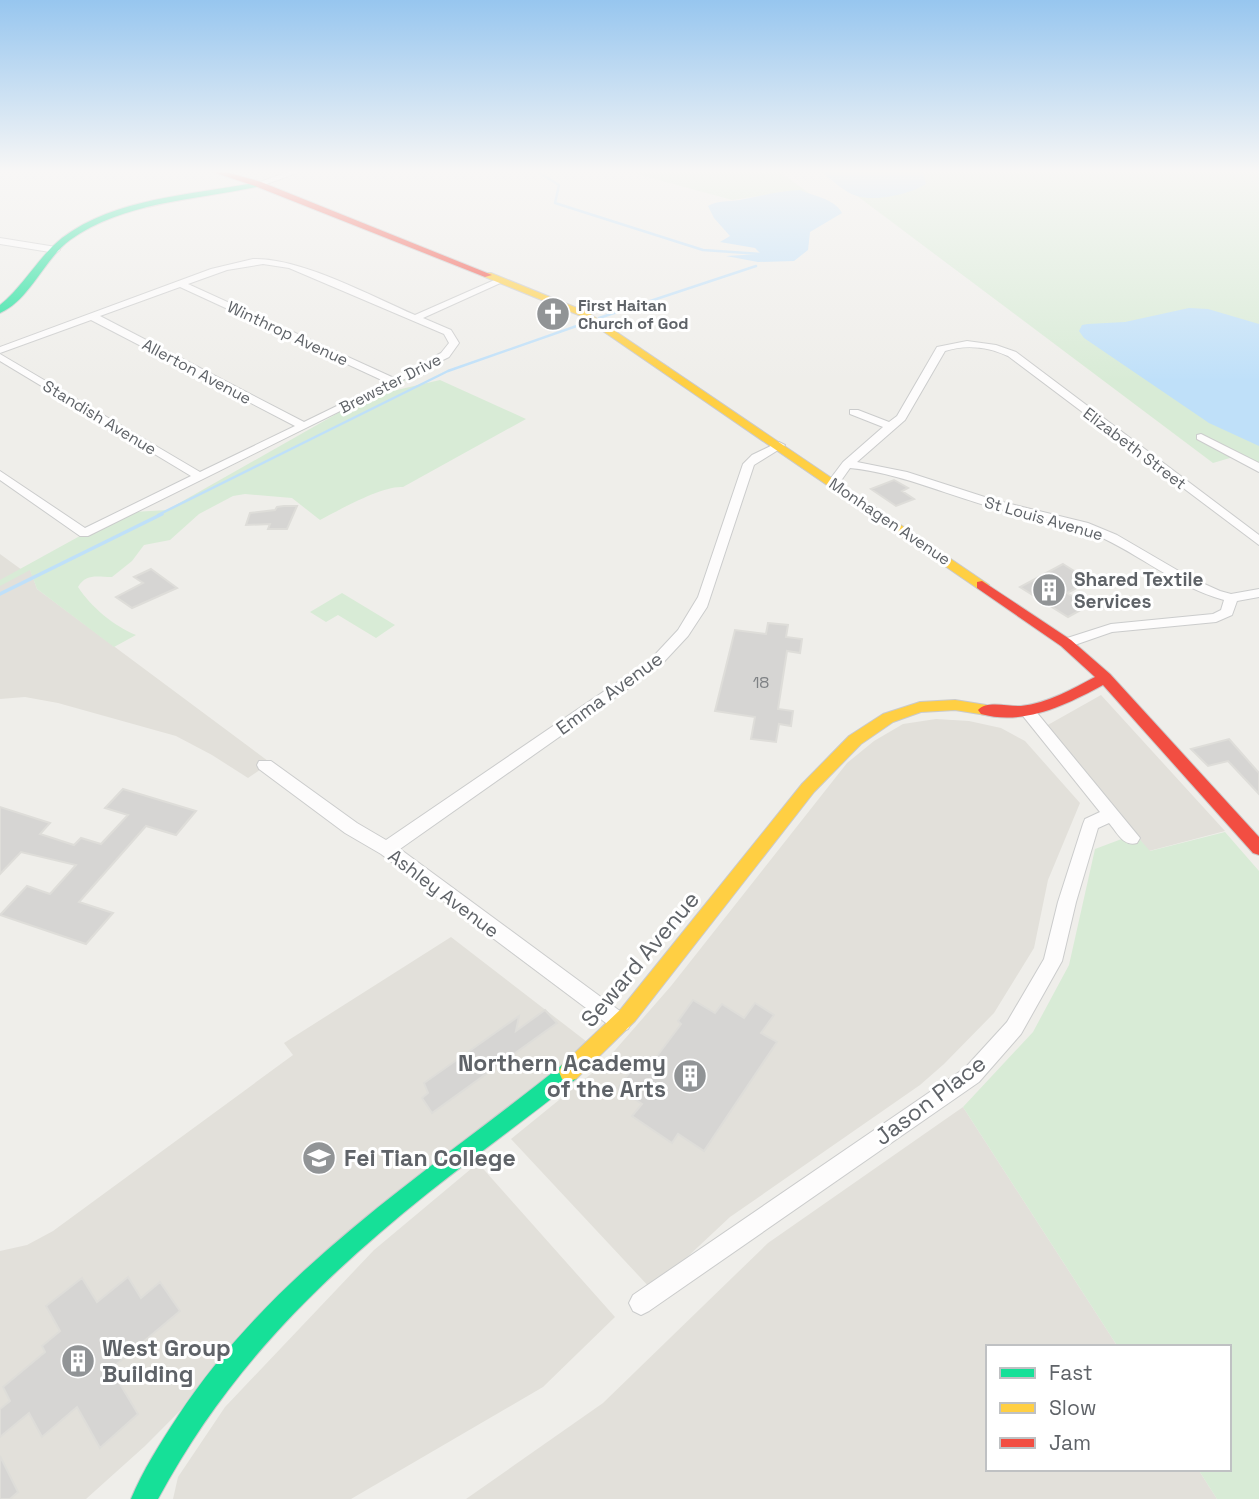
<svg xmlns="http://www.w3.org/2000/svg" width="1259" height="1499" font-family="'Space Grotesk',sans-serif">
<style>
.education{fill:#e2e0da}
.green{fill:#d8ebd6;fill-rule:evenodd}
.water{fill:#bfe0f9}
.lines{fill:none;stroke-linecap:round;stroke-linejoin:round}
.stream-far1{stroke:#bfe0f9;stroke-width:2.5}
.stream{stroke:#bfe0f9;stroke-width:3.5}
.building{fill:#d6d5d3;stroke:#deddd9;stroke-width:2}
.street-casing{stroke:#cbcccc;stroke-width:2}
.fast-casing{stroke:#cacacb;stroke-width:2}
.slow-casing{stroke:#cacacb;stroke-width:2}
.jam-casing{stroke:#cacacb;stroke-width:2}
.street{fill:#fdfcfc;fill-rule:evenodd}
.fast{fill:#16e098;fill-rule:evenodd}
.slow{fill:#ffcf43;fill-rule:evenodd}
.jam{fill:#f24e42;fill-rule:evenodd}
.labels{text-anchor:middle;stroke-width:6;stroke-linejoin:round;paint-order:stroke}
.far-poi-label{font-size:16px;font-weight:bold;fill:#5f6368;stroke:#fff;text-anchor:start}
.far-street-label{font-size:16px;fill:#5f6368;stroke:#fff}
.number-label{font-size:16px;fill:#7e8184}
.poi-label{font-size:19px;font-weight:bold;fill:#5f6368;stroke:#fff;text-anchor:start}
.street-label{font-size:19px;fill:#5f6368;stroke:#fff}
.near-street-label{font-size:23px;fill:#5f6368;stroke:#fff}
.near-poi-label{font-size:23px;font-weight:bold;fill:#5f6368;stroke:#fff;text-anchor:start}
</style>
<rect width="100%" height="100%" fill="#efeeea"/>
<path class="education" d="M0,554L22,570L30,569L37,589L268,761L264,767L248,778L212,755L176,736L58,703L25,697L0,699Z
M1101,695L1225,831L1149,851L1046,726Z
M936,719L969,721L1001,728L1025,741L1080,803L1048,880L1034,948L994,1013L944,1064L920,1085L730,1217L652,1290L511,1139L602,1065L671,986L847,763L874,741L903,724Z
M451,937L591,1045L342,1248L145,1446L86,1499H0V1251L27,1245L53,1231L293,1055L284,1043Z
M963,1107L1118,1347H988V1469H1198L1217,1499H466L603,1403L768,1243Z
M478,1163L615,1317L543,1387L351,1499H173L178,1477L225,1407L374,1250Z"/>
<path class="green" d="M626,171H779L810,194L800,190L732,200Z
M824,171H1259V466L1240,455L1213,463Z
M435,363L441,364L375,395L440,380L526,419L403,487C383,485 339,510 320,520L292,498L245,494L233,496L199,514L170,540L144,545L132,561L112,577C97,577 86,573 78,587C91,607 114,626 136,635L114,647L37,589L30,570L0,586V580L127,510ZM338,413L167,510L134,512H135Z
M342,593L395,625L376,638L338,615L326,622L310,612Z
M1225,832L1259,871V1499H1217L1198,1469H1229V1347H1118L963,1107L1033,1032L1069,965L1095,849L1135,834L1150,851Z"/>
<path class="water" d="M821,171H922L926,184C910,194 876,202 857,196C844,192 832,180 821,171Z
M800,190C814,196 835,199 842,213L810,232L808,250L794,261L758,262L726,256L761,254L755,248L720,242L730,236L714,218L708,206C719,200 727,202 740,200C760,196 779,191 800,190Z
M1189,308L1208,309L1259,324V446L1209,423L1084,338L1079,331L1082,325L1088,324L1125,322Z"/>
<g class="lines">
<path class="stream-far1" d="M536,171L559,185L555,203L703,250L761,254
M599,318L756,266
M158,515L448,371L588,322"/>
<path class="stream" d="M0,594L162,514"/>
</g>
<path class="building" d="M894,480L908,488L902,491L914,499L896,506L871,489Z
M284,506H297L287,529H268L270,524L246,525L250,513L275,510L277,507Z
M1063,564L1090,581L1067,593L1088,606L1068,617L1020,587Z
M151,569L177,588L132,608L116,597L143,583L134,577Z
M768,623L788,625L786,637L802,639L800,653L787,651L778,709L793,711L791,726L779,724L776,742L751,739L755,717L715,711L735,630L766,634Z
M1229,739L1259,773V794L1228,761L1208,766L1191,749Z
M123,789L196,811L176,835L146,826L79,902L113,913L86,944L0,915L27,886L50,894L76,865L21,852L0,874V807L50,823L40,834L74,845L81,838L101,844L128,815L105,808Z
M693,1000L715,1013L722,1004L744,1018L755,1003L774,1015L761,1033L777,1042L704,1151L678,1134L672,1143L632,1116L642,1104L618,1088L641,1057L651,1064L681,1024L678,1021Z
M545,1010L557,1023L432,1113L422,1098L428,1093L424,1083L519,1016L516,1031Z
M128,1277L141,1298L160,1282L180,1311L111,1369L138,1414L100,1448L77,1407L42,1437L29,1413L0,1437V1409L10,1401L3,1387L45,1352L42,1346L60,1331L46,1306L82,1278L97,1302Z
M0,1456L18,1492L10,1499H0Z"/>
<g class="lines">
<g class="street-casing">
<path id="street" d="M291,171H302L261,186L254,184Z
M0,238L56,247L60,250L56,253L0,244Z
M253,259C299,257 371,296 415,315L499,278L507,280L423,318L451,330L459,343L449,357L88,536H80L0,480V471L85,528L191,476L0,361V354L200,472L295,426L91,320L0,353V347L211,269ZM263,264L289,268L444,334L449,343L441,353L394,378L188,284L227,270ZM180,287L386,382L304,422L100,316Z
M967,341L996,345L1016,352L1259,535V545L1008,356C989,347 966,344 945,351L905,420L857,462L907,472L994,500L1088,523L1117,535L1189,577L1220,591L1231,594L1259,589V597L1237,601L1232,615L1216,622L1112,632L1066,648L1059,643L1061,640L1111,624L1213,614L1221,610L1224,600C1176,587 1140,554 1096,535C1062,520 1024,516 988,506C942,493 899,473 850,468L838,485H830L828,482L843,462L883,427L850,414V410H858L889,422L897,416L937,347Z
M1201,434L1259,463V472L1197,439V435Z
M779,442L785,445L783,447L754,465L707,607L688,636L660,666L400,849L628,1017L631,1023L628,1029L621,1032L614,1029L381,854L345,833L259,769L257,765L259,761H271L357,823L386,840L650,660L678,630L698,597L743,464L752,455Z
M1028,707L1033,708L1140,838L1137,843C1123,847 1117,832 1109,823L1098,828L1076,902L1062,961L1021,1034L979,1082L649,1311L641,1315L633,1311L629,1303L633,1295L965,1068L1007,1022L1044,959L1058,902L1083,824L1085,819L1100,812L1023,716L1020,712Z"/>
</g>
<g class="fast-casing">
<path id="fast" d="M258,182L261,186C198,200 125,201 70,240C44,259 30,300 0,313V305C24,286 38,257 62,238C116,197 194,195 258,182Z
M569,1063L576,1065L579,1072L576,1079C528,1118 477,1154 428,1193C316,1283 227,1371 158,1499H131C143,1470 161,1442 178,1416C276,1267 426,1174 562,1065Z"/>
</g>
<g class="slow-casing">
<path id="slow" d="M485,273H491L587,312L989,585L982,589L977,588L581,316L485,277Z
M955,700L986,705L994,710L986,715L955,710L921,712L893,722L861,744L814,792L635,1021L576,1079L569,1081L562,1079L559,1072L562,1065L621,1009L802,784L849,736L883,714L920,702Z"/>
</g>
<g class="jam-casing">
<path id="jam" d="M210,171H222L261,182L492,275L485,277L255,186Z
M982,581L1071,640L1110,674L1259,837V855L1253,853L1103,685C1066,705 1024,726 981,714L978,710C987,700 1009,707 1021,706C1048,703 1072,689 1095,677L1061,646L977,588V582Z"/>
</g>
<use href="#street" class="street"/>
<use href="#fast" class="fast"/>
<use href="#slow" class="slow"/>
<use href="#jam" class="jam"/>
</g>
<linearGradient id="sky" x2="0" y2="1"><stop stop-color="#97c6ef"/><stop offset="0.45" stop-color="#f8f7f6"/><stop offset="1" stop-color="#f8f7f6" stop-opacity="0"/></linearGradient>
<rect width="1259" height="381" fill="url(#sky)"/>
<defs>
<g id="church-disc" transform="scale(1.75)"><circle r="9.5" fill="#919496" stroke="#fff"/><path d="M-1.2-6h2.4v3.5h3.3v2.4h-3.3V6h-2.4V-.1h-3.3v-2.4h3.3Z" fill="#fff"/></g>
<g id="building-disc" transform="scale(1.75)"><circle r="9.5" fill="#919496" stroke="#fff"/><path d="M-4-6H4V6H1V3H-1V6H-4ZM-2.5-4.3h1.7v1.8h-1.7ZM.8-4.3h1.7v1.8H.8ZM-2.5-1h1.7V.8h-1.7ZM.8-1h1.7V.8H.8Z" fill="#fff"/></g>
<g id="university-disc" transform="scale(1.75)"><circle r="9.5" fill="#919496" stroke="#fff"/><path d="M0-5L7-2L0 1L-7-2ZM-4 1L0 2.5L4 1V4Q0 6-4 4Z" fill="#fff"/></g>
</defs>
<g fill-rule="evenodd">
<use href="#church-disc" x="553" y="314"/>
<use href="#building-disc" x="1049" y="590"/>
<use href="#building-disc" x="690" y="1076"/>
<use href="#university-disc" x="319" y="1158"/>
<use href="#building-disc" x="78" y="1361"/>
</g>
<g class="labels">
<g class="far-poi-label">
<text x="578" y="311">First Haitan<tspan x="578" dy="18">Church of God</tspan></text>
</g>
<g class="far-street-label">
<text transform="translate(288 333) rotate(25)" y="6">Winthrop Avenue</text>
<text transform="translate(197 371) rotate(28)" y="6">Allerton Avenue</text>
<text transform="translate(390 383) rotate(-27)" y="6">Brewster Drive</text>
<text transform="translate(100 417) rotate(31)" y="6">Standish Avenue</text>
<text transform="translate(1135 448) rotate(37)" y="6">Elizabeth Street</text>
<text transform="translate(1044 518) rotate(16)" y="6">St Louis Avenue</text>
<text transform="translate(890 521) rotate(34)" y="6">Monhagen Avenue</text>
</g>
<g class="number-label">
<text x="761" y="688">18</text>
</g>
<g class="poi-label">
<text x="1074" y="586">Shared Textile<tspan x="1074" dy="22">Services</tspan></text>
</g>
<g class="street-label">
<text transform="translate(609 693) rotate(-36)" y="7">Emma Avenue</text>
<text transform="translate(444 893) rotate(37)" y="7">Ashley Avenue</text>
</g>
<g class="near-street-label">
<text transform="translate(640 959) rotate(-50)" y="8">Seward Avenue</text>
<text transform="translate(930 1100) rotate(-37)" y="8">Jason Place</text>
</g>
<g class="near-poi-label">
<text x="666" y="1071" text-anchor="end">Northern Academy<tspan x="666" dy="26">of the Arts</tspan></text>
<text x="344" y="1166">Fei Tian College</text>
<text x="102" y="1356">West Group<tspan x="102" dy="26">Building</tspan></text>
</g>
</g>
<rect x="986" y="1345" width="245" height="126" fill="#ffffff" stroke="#bfc1c3" stroke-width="2"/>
<rect x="1000" y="1368" width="35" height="10" fill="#16e098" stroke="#bfc1c3" stroke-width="2"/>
<text x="1049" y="1380" font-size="21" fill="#5f6368">Fast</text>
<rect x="1000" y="1403" width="35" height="10" fill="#ffcf43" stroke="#bfc1c3" stroke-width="2"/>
<text x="1049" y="1415" font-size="21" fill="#5f6368">Slow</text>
<rect x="1000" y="1438" width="35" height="10" fill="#f24e42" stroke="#bfc1c3" stroke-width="2"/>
<text x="1049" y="1450" font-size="21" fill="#5f6368">Jam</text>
</svg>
